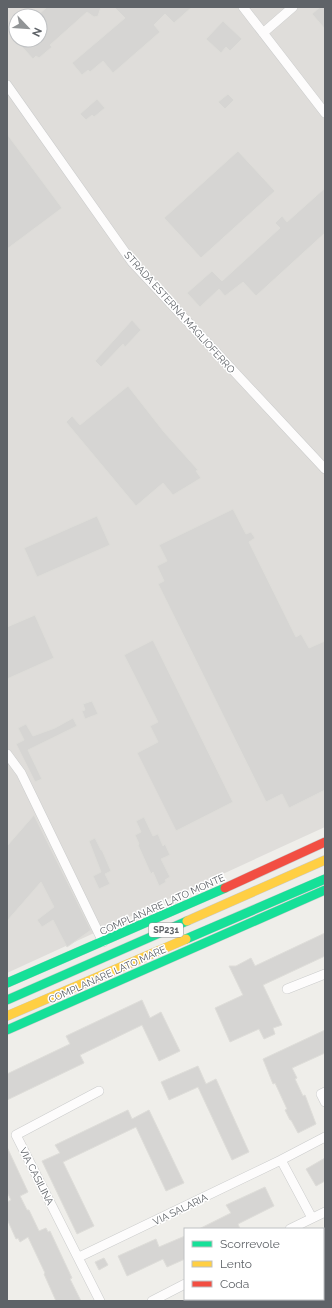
<svg xmlns="http://www.w3.org/2000/svg" width="332" height="1308" font-family="Raleway,sans-serif">
<style>
.industrial{fill:#dfddda;fill-rule:evenodd}
.building{fill:#d6d5d3;stroke:#deddd9}
.lines{fill:none;stroke-linecap:round;stroke-linejoin:round}
.street-casing{stroke:#cbcccc;stroke-width:10}
.fast-casing{stroke:#cacacb;stroke-width:10}
.slow-casing{stroke:#cacacb;stroke-width:10}
.jam-casing{stroke:#cacacb;stroke-width:10}
.street{stroke:#fdfcfc;stroke-width:9}
.fast{stroke:#16e098;stroke-width:9}
.slow{stroke:#ffcf43;stroke-width:9}
.jam{stroke:#f24e42;stroke-width:9}
.labels{text-anchor:middle;stroke-width:3;stroke-linejoin:round;paint-order:stroke}
.shield{fill:#fff;stroke:#8f9295;stroke-width:1}
.shield-label{font-size:9px;font-weight:bold;fill:#5f6368}
.street-label{font-size:10px;fill:#5f6368;stroke:#fff}
</style>
<rect width="100%" height="100%" fill="#efeeea"/>
<path class="industrial" d="M7,7H325V827L7,973ZM16,16H40V40H16Z"/>
<path class="building" d="M47,7H101L98,16L94,17L87,12L50,45L52,47L39,58L36,56L33,59L16,40H40V16H37Z
M114,7H192L174,23L165,14L154,25L160,32L113,73L103,61L90,72L88,70L82,75L72,63L125,18Z
M320,7H325V29L312,14Z
M223,21L242,39L230,51L226,47L221,53L206,39Z
M228,94L234,100L225,109L218,102Z
M97,99L105,108L94,117L92,115L86,120L80,114Z
M7,134L62,208L7,249Z
M238,151L275,191L201,258L164,218Z
M325,188V233L256,296L243,282L225,296L219,289L200,307L187,293L212,271L222,281L280,228L275,223L282,216L287,222Z
M132,320L141,330L125,347L123,344L101,367L95,361Z
M128,386L164,432L198,470L196,471L201,478L173,495L163,483L136,506L66,422L72,416L80,425Z
M233,509L246,534L251,532L255,538L249,542L296,637L301,634L309,648L325,641V790L289,808L282,794L266,802L158,584L164,581L157,566L167,561L159,545Z
M97,516L110,545L37,577L24,548Z
M35,615L54,658L7,679V627Z
M153,640L233,802L176,831L137,753L158,742L150,726L158,722L124,655Z
M92,701L98,714L85,719L82,711L85,710L83,704Z
M73,718L77,726L28,750L42,779L35,782L16,744L24,740L18,728L26,724L33,736L55,728Z
M34,815L91,930L67,947L53,920L42,927L37,920L54,907L41,882L7,921V846Z
M144,817L153,836L158,834L163,846L165,844L170,855L161,859L170,877L165,880L166,882L159,886L153,872L151,874L138,845L139,844L135,835L141,832L136,821Z
M95,838L101,850H102L111,871L105,874L110,884L99,889L93,876L101,872L89,841Z
M325,933V956L263,985L282,1025L273,1028L275,1034L264,1039L259,1029L230,1042L215,1008L243,995L229,966H236L251,958L255,966Z
M142,1000L150,1018L161,1012L180,1051L159,1061L142,1025L80,1055L84,1063L7,1100V1074L70,1044L66,1036Z
M325,1030V1053L292,1068L297,1078L295,1079L303,1096L305,1095L316,1124L298,1133L291,1120H290L285,1110L287,1109L275,1083L273,1084L263,1059Z
M198,1066L206,1084L216,1079L249,1152L232,1160L198,1087L169,1100L161,1082Z
M128,1110L132,1119L149,1110L184,1183L166,1191L136,1127L63,1162L94,1226L77,1234L42,1161L60,1153L55,1145Z
M7,1147L28,1192L20,1196L27,1210H29L39,1231L46,1228L48,1232L50,1231L72,1278L70,1279L81,1301H56L44,1274L45,1273L28,1237L20,1242L18,1238L16,1239L7,1219V1202L11,1200L7,1192Z
M325,1158V1181L316,1186L306,1169Z
M265,1187L274,1206L238,1224L240,1229H199L231,1213L226,1205Z
M185,1236V1259L167,1267L163,1259L127,1276L118,1256L156,1239L159,1247Z
M104,1258L108,1265L99,1270L95,1262Z"/>
<g class="lines">
<g class="street-casing">
<path id="street" d="M243,7L325,113
M263,33L293,7
M7,85L132,262L325,469
M7,754L21,773L103,942
M287,989L325,974
M99,1091L16,1135L100,1301
M325,1092L321,1094L325,1102
M312,1218L281,1160L325,1137
M290,1229L325,1212
M323,1248L325,1252
M79,1257L281,1160
M152,1301L185,1284"/>
</g>
<g class="fast-casing">
<path id="fast" d="M186,939L325,879
M7,983L225,888
M7,1000L187,921
M7,1030L325,890"/>
</g>
<g class="slow-casing">
<path id="slow" d="M187,921L325,860
M7,1016L186,939"/>
</g>
<g class="jam-casing">
<path id="jam" d="M225,888L325,842"/>
</g>
<use href="#street" class="street"/>
<use href="#fast" class="fast"/>
<use href="#slow" class="slow"/>
<use href="#jam" class="jam"/>
</g>
<g class="labels">
<rect class="shield" x="149" y="923" width="34" height="14" rx="3"/>
<g class="shield-label">
<text x="166" y="933">SP231</text>
</g>
<g class="street-label">
<text transform="translate(180 312) rotate(48)" y="4">STRADA ESTERNA MAGLIOFERRO</text>
<text transform="translate(162 904) rotate(-24)" y="4">COMPLANARE LATO MONTE</text>
<text transform="translate(107 974) rotate(-24)" y="4">COMPLANARE LATO MARE</text>
<text transform="translate(37 1176) rotate(63)" y="4">VIA CASILINA</text>
<text transform="translate(180 1209) rotate(-26)" y="4">VIA SALARIA</text>
</g>
</g>
<rect width="332" height="1308" fill="none" stroke="#5f6368" stroke-width="16"/>
<rect x="184" y="1228" width="140" height="72" fill="#ffffff" stroke="#bfc1c3"/>
<rect x="192" y="1241" width="20" height="6" fill="#16e098" stroke="#bfc1c3"/>
<text x="220" y="1248" font-size="12" fill="#5f6368">Scorrevole</text>
<rect x="192" y="1261" width="20" height="6" fill="#ffcf43" stroke="#bfc1c3"/>
<text x="220" y="1268" font-size="12" fill="#5f6368">Lento</text>
<rect x="192" y="1281" width="20" height="6" fill="#f24e42" stroke="#bfc1c3"/>
<text x="220" y="1288" font-size="12" fill="#5f6368">Coda</text>
<g transform="translate(28 28) rotate(115)"><circle r="19" fill="#ffffff" stroke="#bfc1c3"/>
<path d="M0-3L7 15L0 10L-7 15Z" fill="#919496"/>
<text y="-6" font-size="11" font-weight="bold" text-anchor="middle" fill="#5f6368">N</text>
</g>
</svg>
